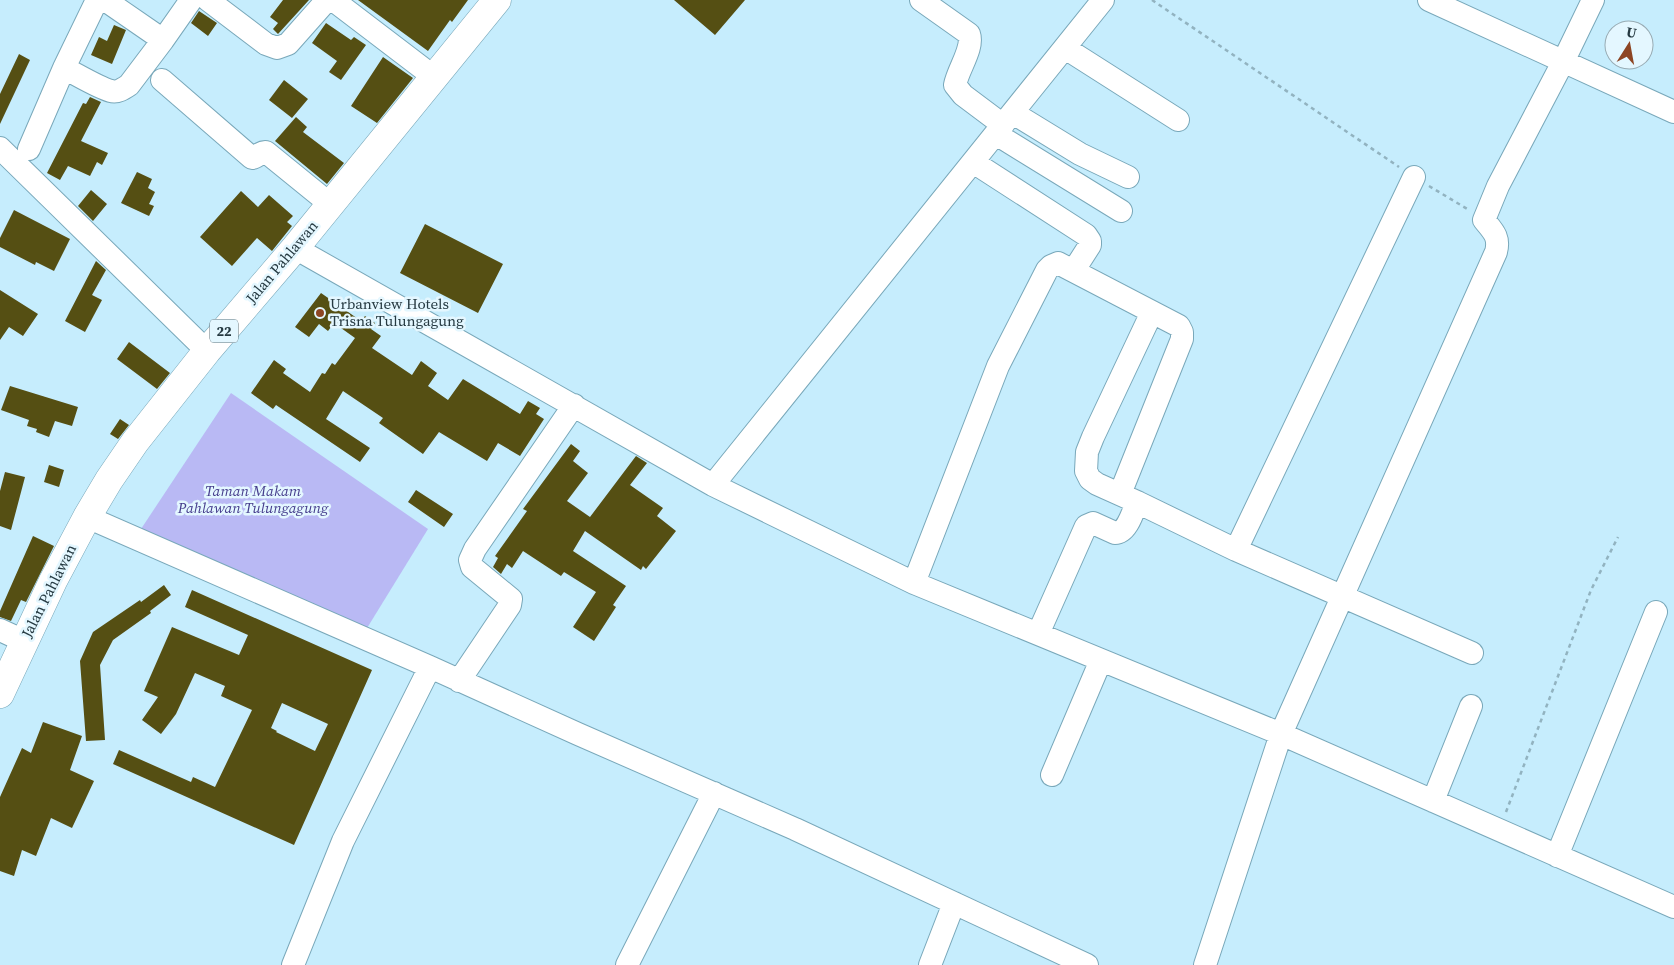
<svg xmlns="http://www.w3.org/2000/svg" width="1674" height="965" font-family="'Source Serif 4',serif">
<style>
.green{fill:#b9b9f4}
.building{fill:#554f13;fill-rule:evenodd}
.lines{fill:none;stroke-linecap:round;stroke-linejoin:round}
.minor-casing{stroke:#79a8ba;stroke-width:24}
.highway-casing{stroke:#79a8ba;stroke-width:29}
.path{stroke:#92b3c0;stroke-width:2.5;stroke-dasharray:4 4;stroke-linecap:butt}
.minor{stroke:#fff;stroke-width:22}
.highway{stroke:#fff;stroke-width:28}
.poi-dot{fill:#8d4523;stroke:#e4f7ff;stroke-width:2}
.labels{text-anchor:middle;stroke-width:5;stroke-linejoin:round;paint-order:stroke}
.shield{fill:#e4f7ff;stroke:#5f737b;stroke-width:1}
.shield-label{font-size:14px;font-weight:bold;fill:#263a42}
.street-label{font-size:15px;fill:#263a42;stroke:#e4f7ff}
.poi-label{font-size:15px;fill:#263a42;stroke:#e4f7ff;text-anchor:start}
.park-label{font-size:15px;font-style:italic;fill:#453d8d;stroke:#e4f7ff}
</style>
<rect width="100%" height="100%" fill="#c6edfd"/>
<path class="green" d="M231,393L428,529L364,633L139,532Z"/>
<path class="building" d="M283,0H309L278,34L273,29L278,23L270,17Z
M358,0H468L452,22L450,20L428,51Z
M674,0H745L715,35Z
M199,11L217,23L208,36L191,23Z
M326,23L351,40L354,37L366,45L341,80L329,72L337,61L312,43Z
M114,25L126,30L112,64L91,55L99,37L107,41Z
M19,54L30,60L0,124V94Z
M383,57L413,78L377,123L351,106Z
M284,80L308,99L292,118L269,100Z
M90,97L101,102L81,141L108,153L102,165L97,162L90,176L68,166L60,180L47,173L83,103L86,104Z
M296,117L307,127L303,132L344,163L327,184L275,141Z
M137,172L152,179L148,188L155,192L149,204L154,206L149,216L121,203Z
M91,190L107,204L93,221L78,206Z
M241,191L258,207L269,195L293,216L287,222L292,226L272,251L257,238L232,266L200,237Z
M14,210L70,239L54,271L36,262L35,265L0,247V238Z
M425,224L503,264L478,313L400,273Z
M96,261L106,270L92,295L102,300L85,332L65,321Z
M0,290L38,314L23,336L9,327L0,340Z
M321,293L361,321L365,316L375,323L371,329L381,336L372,348L412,375L421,361L437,373L428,386L448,400L463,379L520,414L528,401L540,408L536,414L544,419L520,456L498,443L487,461L439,432L423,454L379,423L383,418L343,391L326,419L370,448L360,462L276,405L273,409L251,393L274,360L286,369L283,373L310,392L322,373L325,374L332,363L335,365L355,338L334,323L328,331L319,324L309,337L295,327Z
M129,342L170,373L157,389L117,359Z
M10,386L78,407L72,426L55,421L49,437L36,432L37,429L27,426L29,420L1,410Z
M120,419L129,425L118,439L110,434Z
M571,444L580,451L573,461L588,473L567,501L590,517L636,456L647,463L630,485L663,508L657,516L676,531L646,569L643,566L641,570L585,531L573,551L626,586L613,605L616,607L594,641L573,627L596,592L564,572L561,576L523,551L512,568L507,564L501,574L493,567L498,558L495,556L527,511L523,509Z
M49,465L64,470L59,487L44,482Z
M5,472L25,477L11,530L0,526V491Z
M416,490L453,514L444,527L408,502Z
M33,536L54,546L26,602L21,600L11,621L0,617V611Z
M164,585L171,595L150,611L151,613L113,640L100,665L105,740L86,741L80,661L93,632L140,600L141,602Z
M192,590L372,670L294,845L113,764L119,750L191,782L193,777L215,787L252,710L221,696L225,686L195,673L176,714L161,734L142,720L158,697L144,691L172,627L239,655L248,635L185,607ZM282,703L328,724L315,751L276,732L277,731L271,728Z
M43,722L82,736L70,770L94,781L72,828L51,818L36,856L22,850L14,876L0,871V797L22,748L31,753Z"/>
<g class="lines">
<g class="minor-casing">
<path id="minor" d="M105,0L163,40
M208,0L266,44L277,48L288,44L327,0
M333,0L434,77
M921,0L969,34C974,48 958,69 955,85L963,95L1003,125
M1429,0L1674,112
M1065,48L1178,120
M64,68C76,74 99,88 111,91C117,93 123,89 129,85L163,40L191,0
M162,80L252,158C257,158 260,151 266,152L330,204
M1013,113L1080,154L1128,177
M996,134L1121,211
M0,148L207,351
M29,149L64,68L97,0
M973,162L1086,235L1090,241V245L1074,270
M295,248L713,485L914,583L1281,734L1674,907
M1152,312L1093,437L1087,452L1086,471L1090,479L1097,484L1137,502L1236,550L1472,653
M713,485L1103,0
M87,517L430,667L578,734L795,829L1087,965
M1236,550L1414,177
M914,583L998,366L1047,270L1051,266L1058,263L1179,326L1182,332V339L1120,494
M0,630L24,641
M1038,634L1086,526L1093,523L1115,533C1127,533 1133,512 1137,502
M459,681L510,605L511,599L472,567L470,560L475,549L574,405
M1052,775L1101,660
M1433,801L1471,706
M1557,856L1656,612
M293,965L343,841L430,667
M627,965L714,793
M930,965L954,903
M1205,965L1281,734L1496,252C1500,237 1493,231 1484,220L1498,186L1563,62L1593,0"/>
</g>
<g class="highway-casing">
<path id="highway" d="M0,694L53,581L87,517L109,480L135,442L207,351L295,248L497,0"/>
</g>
<path class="path" d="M1152,0L1399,167
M1429,186L1469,210
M1506,812L1591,590L1618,537"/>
<use href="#minor" class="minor"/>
<use href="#highway" class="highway"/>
</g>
<circle class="poi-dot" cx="320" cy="313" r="5"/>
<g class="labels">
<rect class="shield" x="210" y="319.5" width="28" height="23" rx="4"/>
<g class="shield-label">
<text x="224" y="336">22</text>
</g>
<g class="street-label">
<text transform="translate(282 262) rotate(-50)" y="5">Jalan Pahlawan</text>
<text transform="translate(49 591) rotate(-63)" y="5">Jalan Pahlawan</text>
</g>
<g class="poi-label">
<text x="330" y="309">Urbanview Hotels<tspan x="330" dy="17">Trisna Tulungagung</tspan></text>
</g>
<g class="park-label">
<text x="253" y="496">Taman Makam<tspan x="253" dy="17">Pahlawan Tulungagung</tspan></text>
</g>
</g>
<g transform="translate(1629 45) rotate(11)"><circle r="24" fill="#e4f7ff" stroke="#98abb3"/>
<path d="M0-4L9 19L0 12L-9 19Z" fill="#8d4523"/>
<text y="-8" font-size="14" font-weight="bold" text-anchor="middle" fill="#263a42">U</text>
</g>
</svg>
